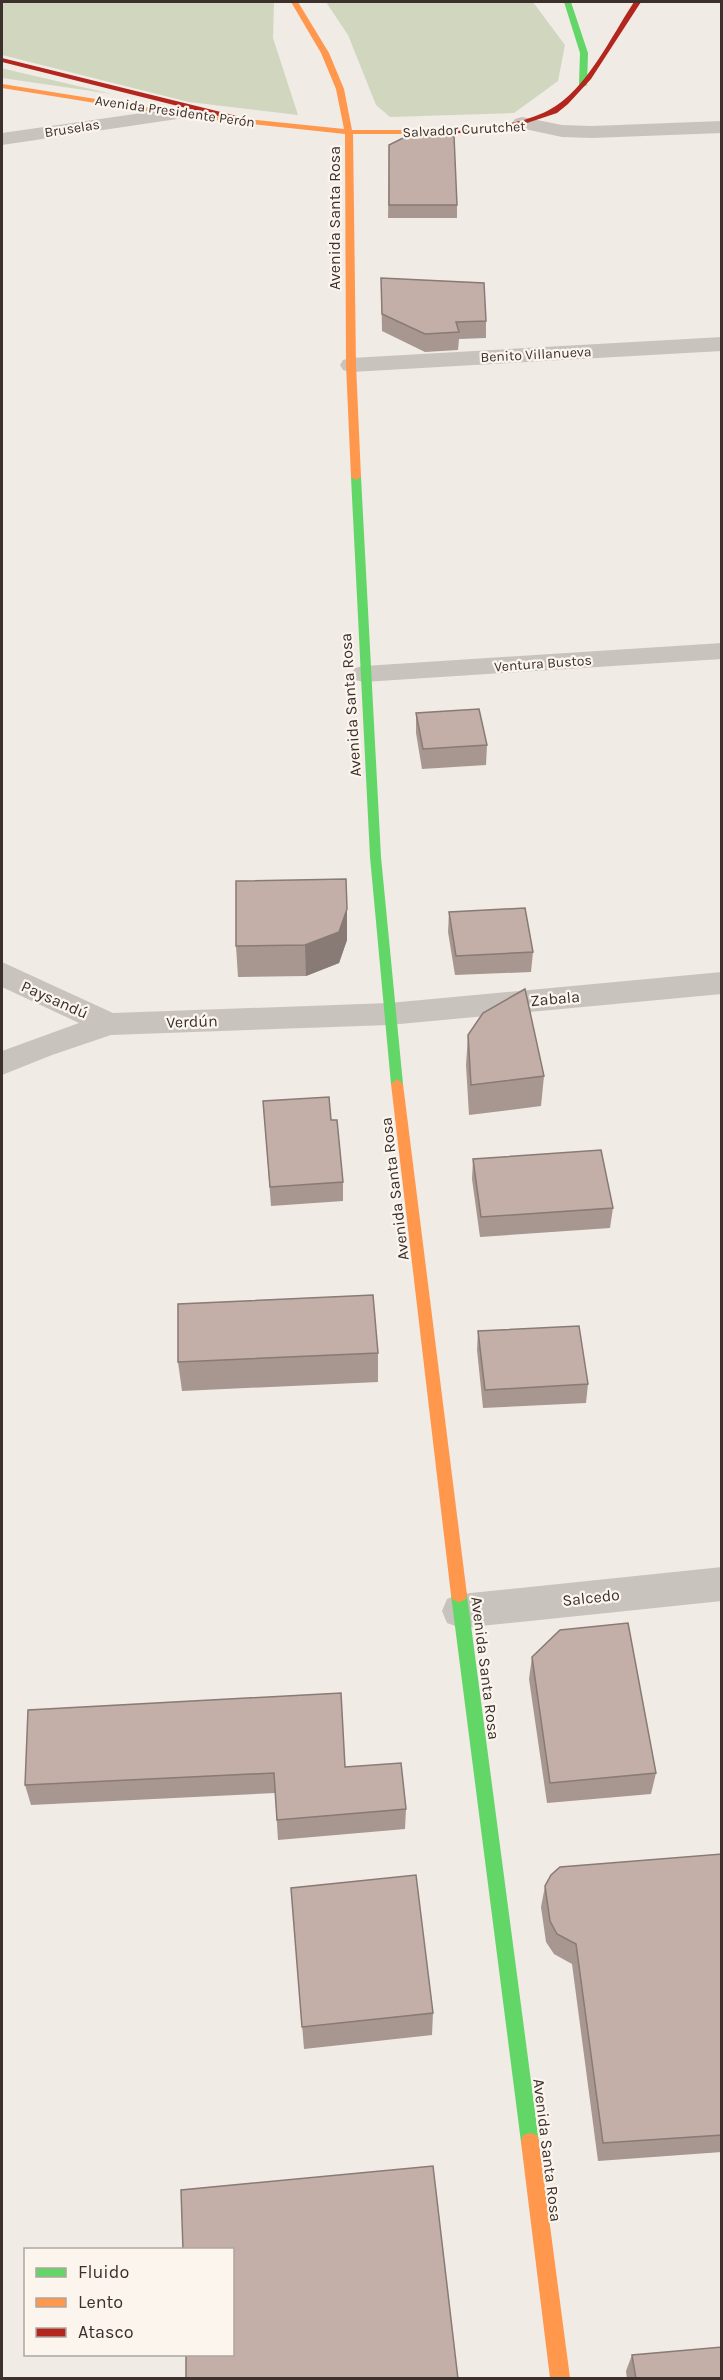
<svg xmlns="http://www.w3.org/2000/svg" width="723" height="2380" font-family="Karla,sans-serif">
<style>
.green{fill:#d1d6bf}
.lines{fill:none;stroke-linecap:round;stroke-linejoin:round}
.street{fill:#c9c3be;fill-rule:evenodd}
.fast{fill:#63d668;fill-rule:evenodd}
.slow{fill:#ff974d;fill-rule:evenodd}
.jam{fill:#b3261e;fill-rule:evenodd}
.wall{fill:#a89690}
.shaded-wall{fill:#887a75}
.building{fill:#c3afa7;stroke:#887a75;stroke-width:1.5}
.labels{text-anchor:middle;stroke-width:4.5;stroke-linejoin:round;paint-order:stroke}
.far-street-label{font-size:14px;fill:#3b302b;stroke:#fbf5ee}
.street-label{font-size:16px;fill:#3b302b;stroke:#fbf5ee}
</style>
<rect width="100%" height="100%" fill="#f0ebe5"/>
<path class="green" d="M2,2H274L273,38L298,115L189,102L2,55Z
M326,2H533L565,45L558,81L514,113L390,117L376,105L348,35Z
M2,68L5,69L112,94L2,78Z"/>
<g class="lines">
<path class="street" d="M177,108L184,110L187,114L184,118L2,145V133Z
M522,117L562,125L592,126L722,121V133L592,138L562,137L515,127L512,123L515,119Z
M722,337V351L351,372L343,370L340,365L343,360L351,358Z
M722,643V659L364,682L355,680L351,674L355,668L364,666Z
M2,962L113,1013L389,1003L722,972V994L389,1025L111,1035L52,1055L2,1075V1051L79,1023L2,987Z
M722,1567V1601L461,1628L447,1623L442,1611L447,1599L461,1594Z"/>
<path class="fast" d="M564,2H571L588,53L587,85L583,87L579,85L580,53Z
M356,474L361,477L381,857L403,1084L397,1089L391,1084L370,857L351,477Z
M459,1588L465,1590L467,1595L539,2142L537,2149L530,2151L523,2149L521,2142L451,1595L453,1590Z"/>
<path class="slow" d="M291,2H298L329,53L344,89L352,130H455L459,132L455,134H353L356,365L361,477L356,480L351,477L346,365L345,134L177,116L2,88V84L177,112L344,129L336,89L321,53Z
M397,1079L403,1084L467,1595L465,1600L459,1602L453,1600L451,1595L391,1084Z
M530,2133L537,2135L539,2142L570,2378H550L521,2142L523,2135Z"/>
<path class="jam" d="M634,2H641L591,79L568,104L557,113L518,126L452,134L451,132L455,130C487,127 521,125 549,110C586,91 612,35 634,2Z
M2,58L249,119L250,121L246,123L2,62Z"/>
</g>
<path class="wall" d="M389,145L457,205V218H388Z
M381,278L486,321V338L459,339L458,350L425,352L382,331Z
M416,713L487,745L486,765L422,769L416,733Z
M347,909V940L339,963L306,976L238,977L236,946Z
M449,912L533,952L531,972L455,975L448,932Z
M468,1035L544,1076L541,1106L469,1115L466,1065Z
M263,1101L331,1120L343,1182V1201L271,1206Z
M473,1159L613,1208L610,1228L480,1237L472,1179Z
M478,1331L588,1384L586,1403L483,1408L477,1350Z
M378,1353V1382L182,1391L178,1362Z
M532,1657L656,1773L651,1794L547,1803L529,1679Z
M345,1767L406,1809L405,1829L278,1840L275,1793L31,1805L25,1785Z
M722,1854V2152L598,2161L572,1964L554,1954L546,1942L541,1907L545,1886Z
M291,1888L433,2013L432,2035L304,2049Z
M632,2355L722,2379H627L626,2371Z"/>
<path class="shaded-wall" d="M347,909V940L339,963L306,976L305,945Z"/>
<path class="building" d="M454,136L457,205H389V145L405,137Z
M381,278L484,283L486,321L456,322L459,332L425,334L382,314Z
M479,709L487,745L423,749L416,713Z
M346,879L347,909L339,932L305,945L236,946V881Z
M525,908L533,952L456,956L449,912Z
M525,989L544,1076L471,1085L468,1035L483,1013Z
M329,1097L331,1120H337L343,1182L270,1187L263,1101Z
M601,1150L613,1208L481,1217L473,1159Z
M373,1295L378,1353L178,1362V1304Z
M579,1326L588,1384L485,1390L478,1331Z
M628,1623L656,1773L550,1783L532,1657L560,1630Z
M341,1693L345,1767L401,1763L406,1809L277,1820L274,1773L25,1785L28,1710Z
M722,1854V2135L603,2143L576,1944L557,1934L550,1921L545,1886L551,1875L560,1867Z
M416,1875L433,2013L302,2027L291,1888Z
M433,2166L458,2379H186V2355H232V2250H183L181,2190Z
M722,2347V2379H636L632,2355Z"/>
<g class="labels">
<g class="far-street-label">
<text transform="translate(175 111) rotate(8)" y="5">Avenida Presidente Perón</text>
<text transform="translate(72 128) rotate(-9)" y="5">Bruselas</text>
<text transform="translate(464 129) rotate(-3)" y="5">Salvador Curutchet</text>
<text transform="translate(536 354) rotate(-3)" y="5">Benito Villanueva</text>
<text transform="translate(543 663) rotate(-4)" y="5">Ventura Bustos</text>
</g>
<g class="street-label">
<text transform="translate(334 218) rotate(-90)" y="6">Avenida Santa Rosa</text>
<text transform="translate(350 705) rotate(-94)" y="6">Avenida Santa Rosa</text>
<text transform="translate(555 998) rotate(-5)" y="6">Zabala</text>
<text transform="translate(55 999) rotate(24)" y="6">Paysandú</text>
<text transform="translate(192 1021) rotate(-2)" y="6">Verdún</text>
<text transform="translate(394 1189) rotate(-97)" y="6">Avenida Santa Rosa</text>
<text transform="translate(591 1597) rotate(-6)" y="6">Salcedo</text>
<text transform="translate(486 1668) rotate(83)" y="6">Avenida Santa Rosa</text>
<text transform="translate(548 2150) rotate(83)" y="6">Avenida Santa Rosa</text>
</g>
</g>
<rect width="723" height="2380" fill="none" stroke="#3b302b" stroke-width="6"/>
<rect x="24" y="2248" width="210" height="108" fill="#fbf5ee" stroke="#aea6a0" stroke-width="1.5"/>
<rect x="36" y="2268" width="30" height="9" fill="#63d668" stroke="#aea6a0" stroke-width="1.5"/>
<text x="78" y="2278" font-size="18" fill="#3b302b">Fluido</text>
<rect x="36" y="2298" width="30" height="9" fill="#ff974d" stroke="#aea6a0" stroke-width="1.5"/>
<text x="78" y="2308" font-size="18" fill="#3b302b">Lento</text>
<rect x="36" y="2328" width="30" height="9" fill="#b3261e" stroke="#aea6a0" stroke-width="1.5"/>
<text x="78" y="2338" font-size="18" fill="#3b302b">Atasco</text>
</svg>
